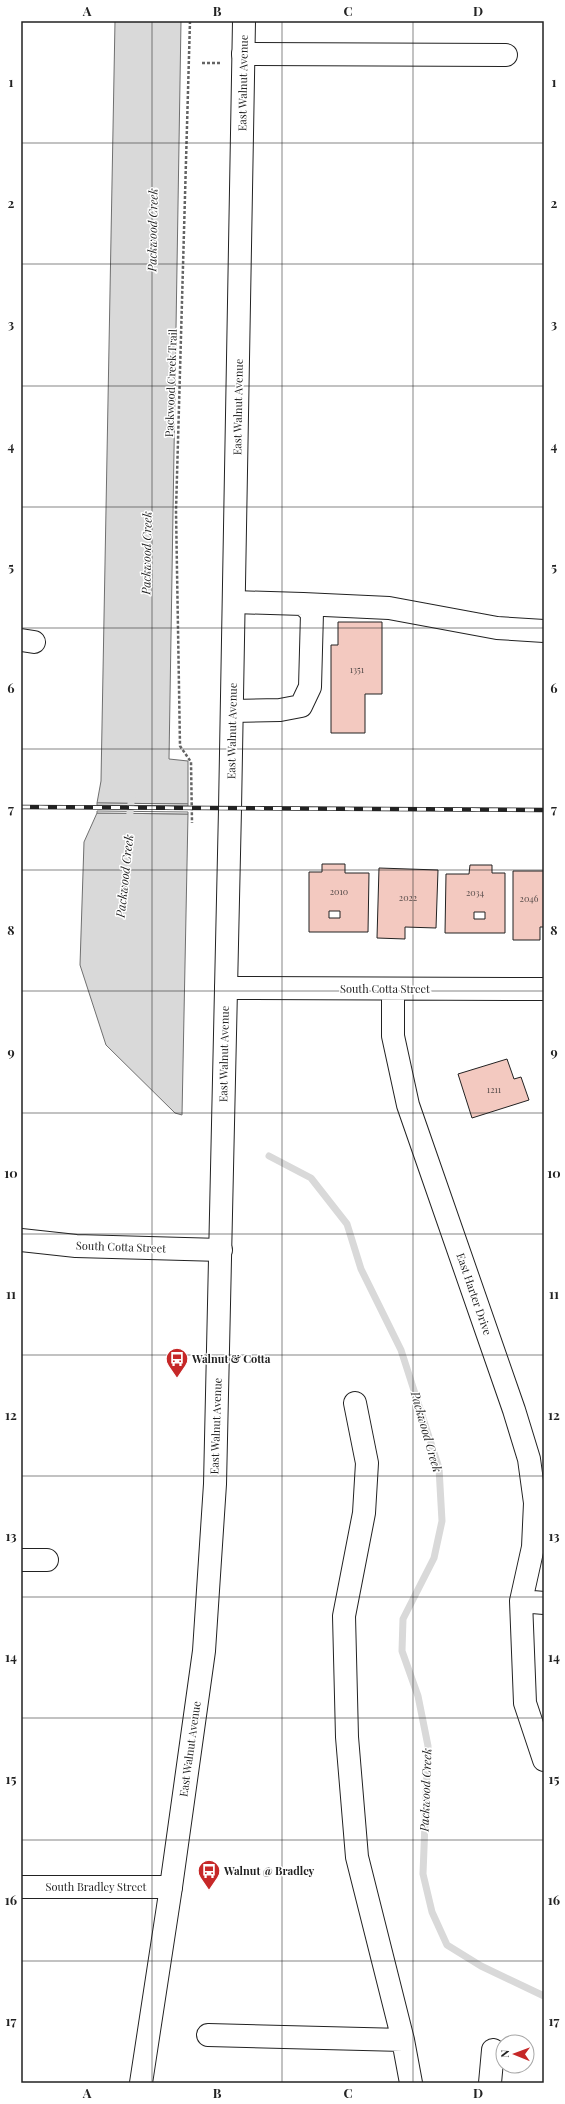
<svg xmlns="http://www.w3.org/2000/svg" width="565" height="2104" font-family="'Playfair Display',serif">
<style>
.water{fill:#d9d9d9;stroke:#6f6f6f}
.pier{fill:#fff;stroke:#6f6f6f}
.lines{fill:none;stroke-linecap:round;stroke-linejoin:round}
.stream{stroke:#d9d9d9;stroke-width:7}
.building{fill:#f3c9c0;stroke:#222;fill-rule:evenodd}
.minor-casing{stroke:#222;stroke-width:24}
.major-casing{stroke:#222;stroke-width:24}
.path{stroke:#646464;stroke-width:2.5;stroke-dasharray:3 2;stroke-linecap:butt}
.minor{stroke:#fff;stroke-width:22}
.major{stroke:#fff;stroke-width:22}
.rail-casing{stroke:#222;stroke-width:4.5}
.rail{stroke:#fff;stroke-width:3;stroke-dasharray:9;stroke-linecap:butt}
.grid{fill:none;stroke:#222;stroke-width:1;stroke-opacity:0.55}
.labels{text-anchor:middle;stroke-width:3;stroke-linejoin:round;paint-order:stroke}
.number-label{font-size:9px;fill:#564c4a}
.street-label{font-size:11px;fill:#222;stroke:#fff}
.poi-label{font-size:11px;font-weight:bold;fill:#222;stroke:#fff;text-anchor:start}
.water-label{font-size:12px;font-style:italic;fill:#222;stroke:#fff}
.neatline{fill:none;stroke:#222;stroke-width:1.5}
.grid-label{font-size:13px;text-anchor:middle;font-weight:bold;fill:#222}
</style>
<rect width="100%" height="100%" fill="#fff"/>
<path class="water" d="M115,21H181L169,759L188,761V804L97,803L101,781Z
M97,813L188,814L182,1115L175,1113L106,1045L80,965L84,842Z"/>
<path class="pier" d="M97,803L188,804V806L97,805Z
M97,811L188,812V814L97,813Z"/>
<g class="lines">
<path class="stream" d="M129,822L132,794
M269,1156L311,1178L347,1224L361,1269L401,1350L439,1468L442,1521L434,1558L403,1619L402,1651L418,1696L428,1746L423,1874L432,1912L447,1945L481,1966L544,1996"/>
</g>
<path class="building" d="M338,622H382V694H365V733H331V645H338Z
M322,864H345V873H369L368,932H309V872H322ZM329,911H340V918H329Z
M470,865H492V873H505V933H445L446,874H469ZM474,912H485V919H474Z
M379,868L438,870L436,928L405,927V939L377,938Z
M513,871H544V927H540V940H513Z
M507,1059L514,1079L521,1077L529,1100L472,1118L458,1074Z"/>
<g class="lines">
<g class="minor-casing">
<path id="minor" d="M243,54L506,55
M303,604L389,608L497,628L544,631
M21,640L34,642
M232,711L280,710L301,706L310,687L312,613L303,604L234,602
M226,988L544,989
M393,989V1036L408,1105L514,1410L529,1459L535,1503L533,1547L521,1601L525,1703L544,1760
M21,1240L76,1246L221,1250
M355,1403L367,1463L364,1513L344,1616L347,1737L357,1857L403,2040L411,2083
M21,1560H47
M521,1601L544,1603
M21,1887H171
M208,2035L403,2040
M490,2083L493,2050"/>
</g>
<g class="major-casing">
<path id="major" d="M141,2083L171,1887L204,1651L215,1484L230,809L244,21"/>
</g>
<path class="path" d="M190,21L176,511L180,746L191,762L192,823
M202,63H220"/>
<use href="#minor" class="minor"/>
<use href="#major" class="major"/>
<g class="rail-casing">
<path id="rail" d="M21,807L544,810"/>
</g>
<use href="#rail" class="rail"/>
</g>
<path class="grid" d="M152,21V2083M282,21V2083M413,21V2083M21,143H544M21,264H544M21,386H544M21,507H544M21,628H544M21,749H544M21,870H544M21,991H544M21,1113H544M21,1234H544M21,1355H544M21,1476H544M21,1597H544M21,1718H544M21,1840H544M21,1961H544"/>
<defs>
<g id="bus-pin" transform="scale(1.15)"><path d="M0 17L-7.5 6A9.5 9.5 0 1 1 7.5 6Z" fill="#c62828" stroke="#fff"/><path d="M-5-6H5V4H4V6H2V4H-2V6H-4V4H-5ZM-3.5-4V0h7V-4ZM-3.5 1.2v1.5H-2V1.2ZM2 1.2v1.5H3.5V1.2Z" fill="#fff"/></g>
</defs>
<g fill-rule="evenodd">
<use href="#bus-pin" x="177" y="1359"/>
<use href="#bus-pin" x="209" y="1871"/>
</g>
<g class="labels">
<g class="number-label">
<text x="357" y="673">1351</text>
<text x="339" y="895">2010</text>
<text x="475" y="896">2034</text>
<text x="408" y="901">2022</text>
<text x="529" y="902">2046</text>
<text x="494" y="1093">1211</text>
</g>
<g class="street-label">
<text transform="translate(243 83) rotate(-89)" y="4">East Walnut Avenue</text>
<text transform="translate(171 383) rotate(-88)" y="4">Packwood Creek Trail</text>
<text transform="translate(238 407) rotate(-89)" y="4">East Walnut Avenue</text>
<text transform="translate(232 731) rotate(-89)" y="4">East Walnut Avenue</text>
<text x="385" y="993">South Cotta Street</text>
<text transform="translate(224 1054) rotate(-89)" y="4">East Walnut Avenue</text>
<text transform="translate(121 1247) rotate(2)" y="4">South Cotta Street</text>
<text transform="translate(474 1294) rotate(71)" y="4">East Harter Drive</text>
<text transform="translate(216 1426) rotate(-88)" y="4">East Walnut Avenue</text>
<text transform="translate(190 1749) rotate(-82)" y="4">East Walnut Avenue</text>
<text x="96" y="1891">South Bradley Street</text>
</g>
<g class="poi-label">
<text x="192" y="1363">Walnut &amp; Cotta</text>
<text x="224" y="1875">Walnut @ Bradley</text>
</g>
<g class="water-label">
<text transform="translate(153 230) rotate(-89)" y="4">Packwood Creek</text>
<text transform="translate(147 553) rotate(-89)" y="4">Packwood Creek</text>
<text transform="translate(125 876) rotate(-84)" y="4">Packwood Creek</text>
<text transform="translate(426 1432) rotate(74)" y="4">Packwood Creek</text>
<text transform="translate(426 1790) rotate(-88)" y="4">Packwood Creek</text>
</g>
</g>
<rect width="565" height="2104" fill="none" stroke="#ffffff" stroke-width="44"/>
<g transform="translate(515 2054) rotate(271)"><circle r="19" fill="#ffffff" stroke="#a7a7a7"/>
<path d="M0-3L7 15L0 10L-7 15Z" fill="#c62828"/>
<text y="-6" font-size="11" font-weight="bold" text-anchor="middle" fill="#222222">N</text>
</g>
<rect x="22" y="22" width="521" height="2060" class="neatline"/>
<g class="grid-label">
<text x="87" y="16">A</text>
<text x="217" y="16">B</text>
<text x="348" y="16">C</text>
<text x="478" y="16">D</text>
<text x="11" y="87">1</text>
<text x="554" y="87">1</text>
<text x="11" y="208">2</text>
<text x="554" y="208">2</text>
<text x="11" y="329">3</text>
<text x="554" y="329">3</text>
<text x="11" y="451">4</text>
<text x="554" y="451">4</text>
<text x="11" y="572">5</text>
<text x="554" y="572">5</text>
<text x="11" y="693">6</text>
<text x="554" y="693">6</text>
<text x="11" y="814">7</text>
<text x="554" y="814">7</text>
<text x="11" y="935">8</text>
<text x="554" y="935">8</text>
<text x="11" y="1057">9</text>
<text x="554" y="1057">9</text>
<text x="11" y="1178">10</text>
<text x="554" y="1178">10</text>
<text x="11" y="1299">11</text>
<text x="554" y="1299">11</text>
<text x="11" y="1420">12</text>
<text x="554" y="1420">12</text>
<text x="11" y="1541">13</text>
<text x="554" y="1541">13</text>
<text x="11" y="1662">14</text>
<text x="554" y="1662">14</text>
<text x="11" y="1784">15</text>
<text x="554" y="1784">15</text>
<text x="11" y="1905">16</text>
<text x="554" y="1905">16</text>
<text x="11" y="2026">17</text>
<text x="554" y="2026">17</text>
<text x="87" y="2098">A</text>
<text x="217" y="2098">B</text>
<text x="348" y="2098">C</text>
<text x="478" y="2098">D</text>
</g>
</svg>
